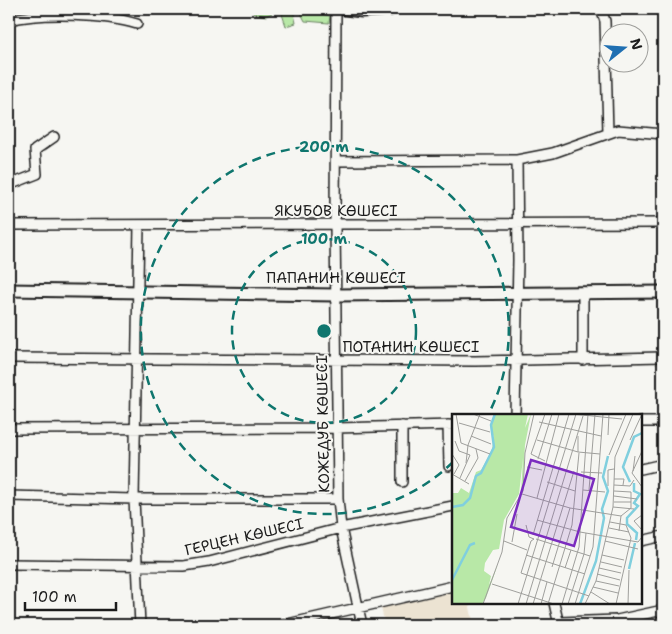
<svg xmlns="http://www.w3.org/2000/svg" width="672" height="634" font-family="'Shantell Sans',sans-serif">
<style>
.built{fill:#ece3d2}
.green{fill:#b8e8a7;stroke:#6a8262}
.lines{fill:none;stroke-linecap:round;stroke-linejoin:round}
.minor-casing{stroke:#1c1c1c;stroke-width:12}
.major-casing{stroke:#1c1c1c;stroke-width:15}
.minor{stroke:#f6f6f2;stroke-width:9}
.major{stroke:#f6f6f2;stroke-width:11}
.ring{fill:none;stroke:#0f766e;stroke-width:2.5;stroke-dasharray:9 6}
.labels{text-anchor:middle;stroke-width:4;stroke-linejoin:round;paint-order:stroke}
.street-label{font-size:15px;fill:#1c1c1c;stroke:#f6f6f2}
.inset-river{fill:none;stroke:#80cfde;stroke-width:2.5}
.inset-road{fill:none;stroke:#9f9f9c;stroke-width:1}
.view{fill:#7b2cbf;fill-opacity:0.15;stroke:#7b2cbf;stroke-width:2.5}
.inset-edge{fill:none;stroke:#1c1c1c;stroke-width:2.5}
.centre{fill:#0f766e;stroke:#f6f6f2;stroke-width:2.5}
.ring-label{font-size:15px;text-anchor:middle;font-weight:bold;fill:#0f766e;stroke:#f6f6f2;stroke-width:4;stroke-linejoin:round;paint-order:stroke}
</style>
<rect width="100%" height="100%" fill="#f6f6f2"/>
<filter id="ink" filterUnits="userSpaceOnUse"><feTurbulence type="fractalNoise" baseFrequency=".02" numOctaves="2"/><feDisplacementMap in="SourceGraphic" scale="10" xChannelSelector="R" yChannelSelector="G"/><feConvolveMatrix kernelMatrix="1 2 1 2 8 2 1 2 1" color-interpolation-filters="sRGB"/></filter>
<g filter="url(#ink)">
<path class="built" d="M453,592V603H469L474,625H385L381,608Z"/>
<path class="green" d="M250,9H273L272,13L266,16L253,13Z
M285,9L293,10L296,23L286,26L282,14Z
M299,9L330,16L329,23L305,21Z"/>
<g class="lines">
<g class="minor-casing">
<path id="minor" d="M336,9L335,224L338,499L341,528L362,625
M601,9L605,21L608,133
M9,20C42,12 105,14 137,24
M336,161L517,160L553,153L618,130L663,134
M9,185L37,174L35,150L54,137
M9,225L663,223
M139,225L134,499L140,625
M9,358L475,361L663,357
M583,360V292
M515,415L518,260L517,160
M641,422H663
M448,425L449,466
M9,429L336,428L453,425
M641,469L663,464
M402,482V426
M9,496L134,499H338
M641,541L663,536
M9,564L184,566L209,562L341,528L453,506
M554,603L559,625
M559,622L617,620L663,610
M283,625L453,586"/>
</g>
<g class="major-casing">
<path id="major" d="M345,9L362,11L391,9
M9,290L336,295L663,292"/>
</g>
<use href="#minor" class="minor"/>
<use href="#major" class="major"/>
</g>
</g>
<g class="ring">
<circle cx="324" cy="331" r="92"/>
<path d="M453 462A184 184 0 1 1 488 415"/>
</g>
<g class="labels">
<g class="street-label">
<text x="336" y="216">ЯКУБОВ КӨШЕСІ</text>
<text x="336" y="283">ПАПАНИН КӨШЕСІ</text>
<text x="411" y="352">ПОТАНИН КӨШЕСІ</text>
<text transform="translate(323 424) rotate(-91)" y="5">КОЖЕДУБ КӨШЕСІ</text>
<text transform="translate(244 537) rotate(-13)" y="5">ГЕРЦЕН КӨШЕСІ</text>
</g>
</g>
<g transform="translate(452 414)">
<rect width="190" height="190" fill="#f6f6f2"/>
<path d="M43,0H76L73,14L79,0L71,41L73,31L71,73L69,79L71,44L67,80L52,106L47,135L41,136L33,149L32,157L39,162L37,171L46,150L34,184L30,190H0V79H6L9,74L17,79L24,58L29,56L39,39L42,25L39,11Z" fill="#b8e8a7"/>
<path class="inset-river" d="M178,68L171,53L182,23L190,19M182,69V77L188,80L182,89L186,92L175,104V110L185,119L184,126M0,93L11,91L18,84L24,62L29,59L42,33L39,11L43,0M177,155L183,129M0,166L18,131L23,129M128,190L144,147L152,104L150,95L156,77L151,63L156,42"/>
<path class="inset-road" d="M4,0L9,29L38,40M21,0L39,7M93,0L79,40L93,47M121,0L170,5M87,8L149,22M7,9L38,18M156,21L157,0M19,22L39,30M126,22V38M85,26L126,38L148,40M178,26L190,0M3,27L7,37L18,41L8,64M190,37L180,59L190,73M0,40L7,51L2,60M157,41L174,0M86,45L100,0M14,49L16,31L28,0M75,53L90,56M181,57L183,42M129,58L150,59M0,60L17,70M162,65H172L171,71M13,67L26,44L24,35M95,68L123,77M162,71L178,72L182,66M156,72V56L162,55M131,76L153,78M137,76L143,0M162,77L179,78V94L169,102L167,117M70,80L118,94L169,102M162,82L185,85M85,84L107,0M162,88H179M161,93L182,95M190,101L182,107L190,116M85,106L128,118L186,128L190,123M158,108L174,111L179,124L164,190M74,111L77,123L82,125M157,114L177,118M81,121L117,0M82,125L79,127L69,159L137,182M84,125L138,142M52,127L75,136M153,127L186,135M60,128L65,100M74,141L133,160M150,141L172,146M149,148L170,153M100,153L118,94M113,154L119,136M147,154L169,159M145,160L168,166M144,167L167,172M40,170L102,190M141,173L166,179M139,178L158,190M31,190L50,138L55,104L71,77L73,39L82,0M66,190L124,0M74,190L131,2M81,190L122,57M89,190L95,168M96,190L120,111L127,39M110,190L127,133L136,0M116,190L132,140L134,119M123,190L141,133L151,0M133,190L144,167L161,93L163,43L181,0M176,190L177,156"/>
<path class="view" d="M79,46L142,65L122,132L59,113Z"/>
<rect width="190" height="190" class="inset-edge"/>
</g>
<circle cx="324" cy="331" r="8" class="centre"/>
<g class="ring-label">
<text x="324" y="152">200 m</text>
<text x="324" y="244">100 m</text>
</g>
<rect width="672" height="634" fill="none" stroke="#f6f6f2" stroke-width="30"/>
<rect x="15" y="15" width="642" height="604" fill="none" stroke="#1c1c1c" stroke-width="2" filter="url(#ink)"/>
<g transform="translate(624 48) rotate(73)"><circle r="24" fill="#f6f6f2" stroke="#9f9f9c"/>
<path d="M0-4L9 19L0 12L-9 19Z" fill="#1f6fb2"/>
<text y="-8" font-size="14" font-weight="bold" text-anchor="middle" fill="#1c1c1c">N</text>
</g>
<path d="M25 602v8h91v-8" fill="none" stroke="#1c1c1c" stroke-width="2.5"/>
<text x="32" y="602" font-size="15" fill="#1c1c1c" stroke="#f6f6f2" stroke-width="4" paint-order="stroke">100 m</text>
</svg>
